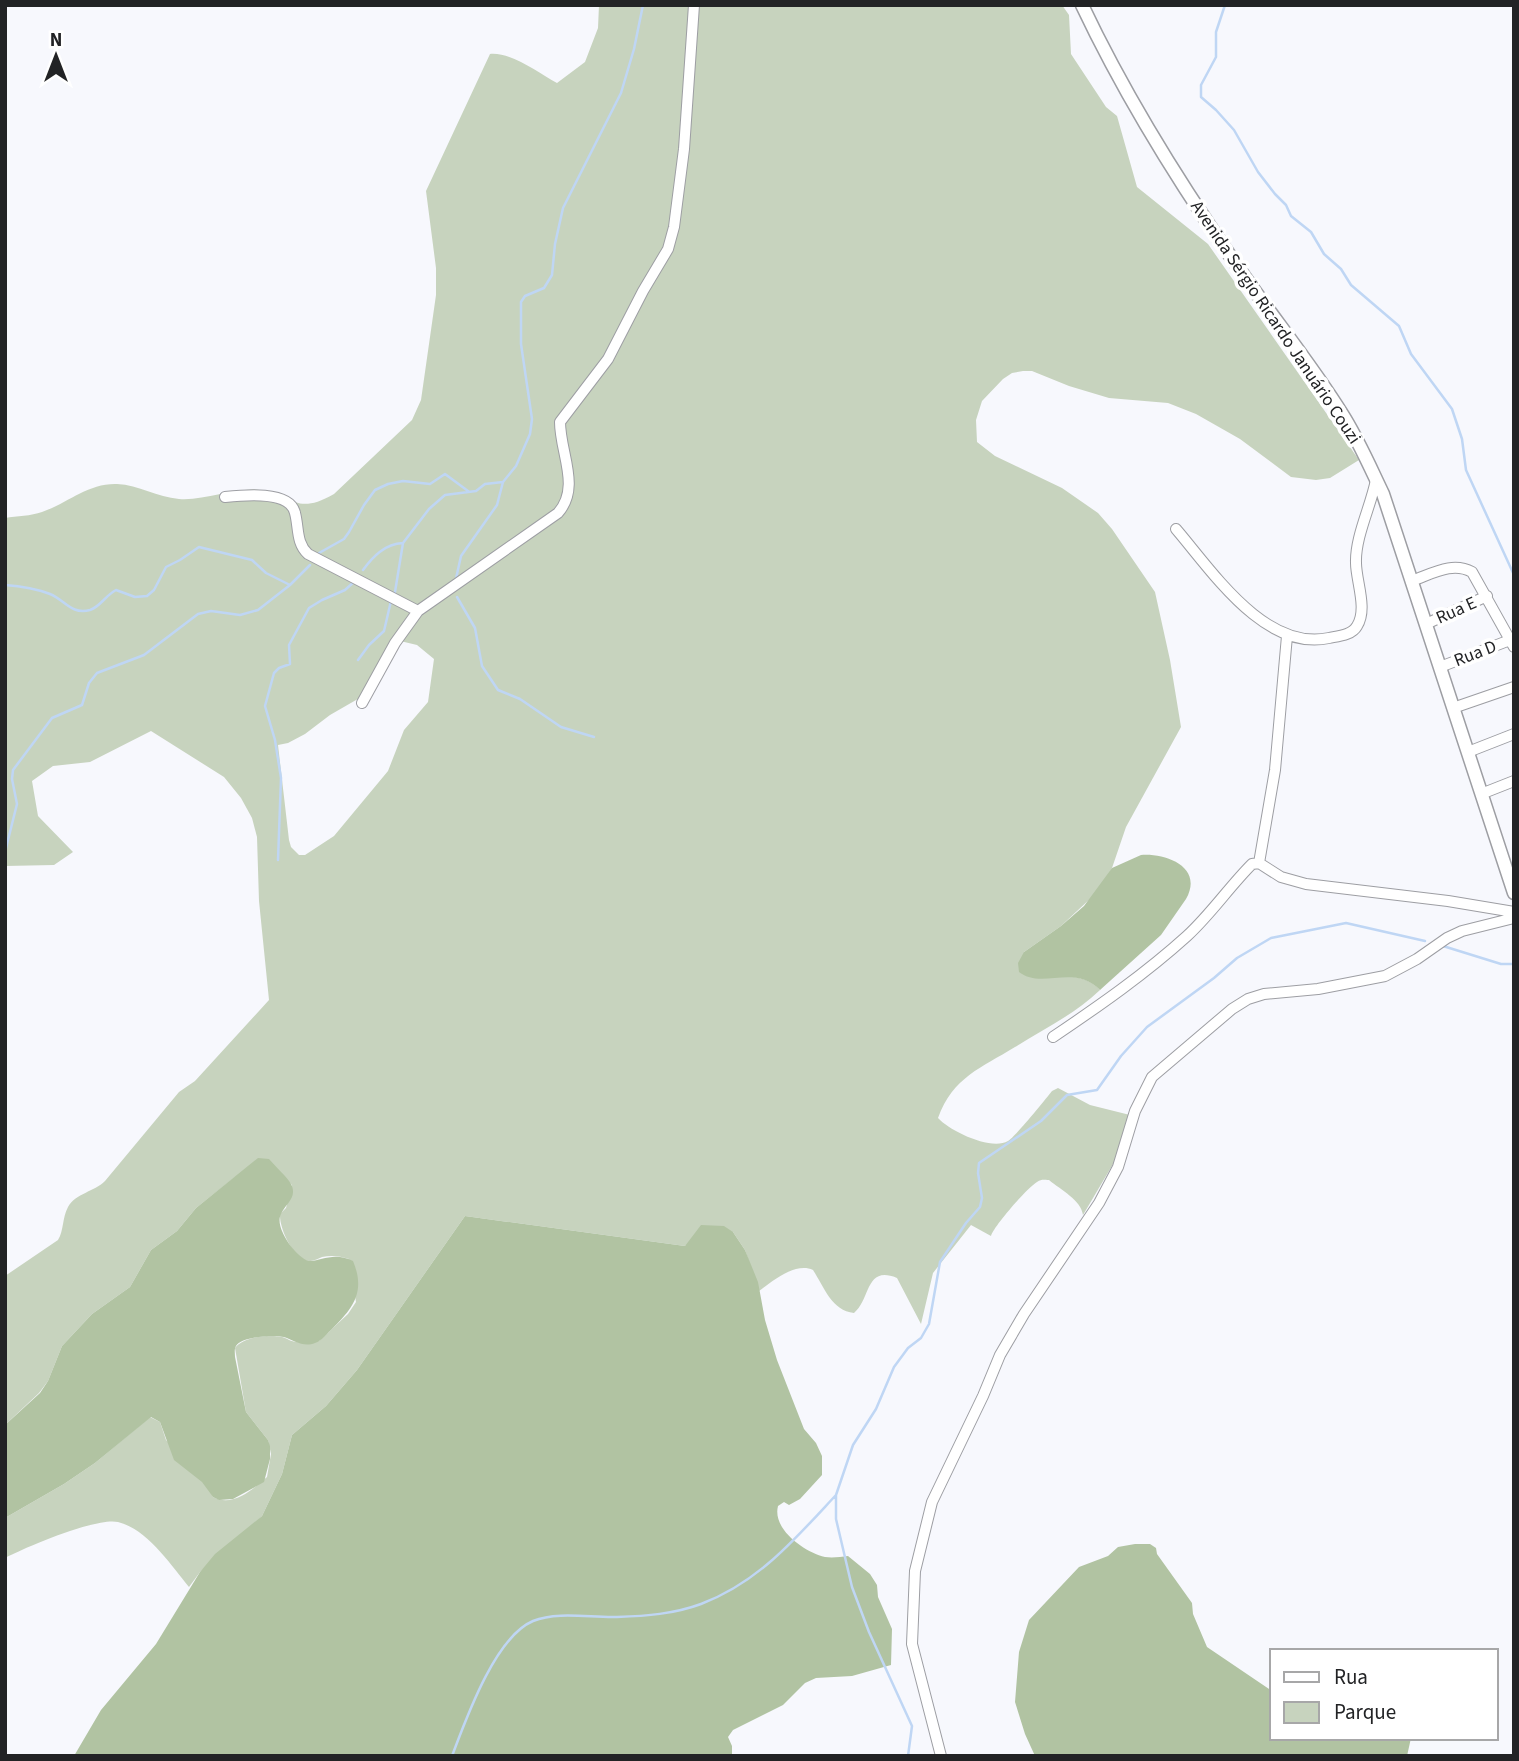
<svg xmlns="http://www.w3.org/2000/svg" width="1519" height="1761" font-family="'Source Sans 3',sans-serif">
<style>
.green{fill:#c7d3be;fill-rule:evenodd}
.forest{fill:#b1c3a2}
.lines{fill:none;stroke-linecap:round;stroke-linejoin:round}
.stream{stroke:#bfd6f4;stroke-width:2.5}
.minor-casing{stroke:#9d9ea3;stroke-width:12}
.tertiary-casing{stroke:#9d9ea3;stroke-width:15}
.minor{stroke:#fff;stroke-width:10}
.tertiary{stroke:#fff;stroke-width:12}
.labels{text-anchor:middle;stroke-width:7;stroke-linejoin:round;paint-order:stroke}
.street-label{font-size:18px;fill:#222325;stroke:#fff}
</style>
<rect width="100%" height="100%" fill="#f7f8fd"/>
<path class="green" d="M599,5H1062L1069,15L1071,54L1106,107L1117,116L1137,187L1208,244L1359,460L1330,478L1316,480L1291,477L1240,439L1196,414L1168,403L1109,398L1069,386L1032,371H1023L1012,373L1003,379L982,401L976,420L977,442L995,456L1062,488L1098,513L1112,529L1155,592L1170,660L1181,727L1126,827L1112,868L1104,883L1092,897L1061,926L1024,952L1038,977C1061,977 1083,972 1100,990C1075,1014 1044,1029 1015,1047C981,1068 953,1077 938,1118C950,1131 991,1151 1008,1141C1015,1137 1045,1100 1052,1091L1058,1088L1090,1105L1130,1115L1116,1159L1083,1215C1081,1200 1061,1190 1049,1180C1043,1180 1042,1179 1037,1182C1027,1188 994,1226 991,1236L971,1225L933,1273L921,1324L897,1278C865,1265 871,1299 854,1313C832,1311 824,1287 813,1270C796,1262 774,1280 759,1291L745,1250L733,1232L691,1242L685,1246L465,1216L357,1370L326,1406L292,1435L282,1474L262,1516L200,1572L189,1587C171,1565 147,1529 118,1522C97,1517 26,1547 5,1558V1518L64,1484L95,1463L150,1417L160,1422L166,1440L209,1488L213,1497C233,1508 253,1489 267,1477L271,1454L268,1440L246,1412L235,1348C243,1337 269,1334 282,1337C287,1338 291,1342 297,1342C304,1343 312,1341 319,1341L348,1314L356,1302L349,1259C340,1256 331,1255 322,1257C320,1258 313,1261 311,1261C294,1262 279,1228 280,1214L286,1208L292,1185L282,1175L235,1177L196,1208L177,1231L151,1250L130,1287L92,1314L62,1346L48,1381L39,1393L5,1425V1276L58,1240C64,1230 62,1218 68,1207C76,1193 94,1192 105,1181L179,1092L195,1081L269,1000L259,901L257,837L252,818L241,798L224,777L151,731L90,762L53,766L32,781L38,816L73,852L54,865L5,866V518C17,516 31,516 42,512C68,503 88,483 117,484C139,485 157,497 179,499C205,501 237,487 259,490C293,495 296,516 334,494L412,420L421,400L436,295V268L426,191L490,54C512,52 538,73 557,83L585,62L598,28ZM396,640L417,645L434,659L428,702L404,730L388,771L334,836L305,855H299L291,847L289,840L278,745L288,743L305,734L330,715L363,696Z"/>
<path class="forest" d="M1141,855C1166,853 1204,867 1186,899L1161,935L1100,990C1074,963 1042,990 1019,972L1018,963L1024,952L1061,926L1084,906L1112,868Z
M258,1158L269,1159C275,1166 288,1178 291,1184C298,1198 285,1204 281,1214C274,1227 294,1254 306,1260C316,1265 331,1250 353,1261C366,1292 353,1308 332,1329C327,1333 322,1341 315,1343C303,1348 294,1340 284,1337C274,1334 241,1337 236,1346C234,1349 235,1354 235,1357L246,1412L268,1440L270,1446V1459L264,1482L233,1499L219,1500L213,1497L202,1482L174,1460L160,1422L151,1417L95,1463L64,1484L5,1518V1425L40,1393L48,1381L62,1346L92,1314L130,1287L151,1250L177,1231L196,1208Z
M465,1216L685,1246L701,1225L724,1226L733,1232L745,1250L758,1282L765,1320L777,1360L804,1429L816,1443L822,1456V1475L800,1499L789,1505L784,1502L778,1506C772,1529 804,1552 825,1557C832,1558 841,1557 848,1556L870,1574L877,1585L878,1597L892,1629L891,1665L852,1676L816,1678L805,1683L783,1705L733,1730L728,1737L732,1746V1756H74L101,1710L156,1644L200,1572L215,1554L262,1516L282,1474L292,1435L326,1406L357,1370Z
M1135,1544H1150L1156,1548L1157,1554L1192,1603L1193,1614L1207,1647L1272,1691V1738H1411L1407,1756H1035L1025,1734L1015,1702L1019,1652L1029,1620L1079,1567L1108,1556L1118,1547Z"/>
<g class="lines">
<path class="stream" d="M1225,5L1216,32V57L1201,85V97L1216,110L1234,130L1258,172L1275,194L1286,205L1291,216L1311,232L1324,254L1341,269L1351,285L1399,326L1411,354L1452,409L1462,439L1466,470L1514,575
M319,553L344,539L349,532L364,505L375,490L388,484L403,481L430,484L445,474L468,491
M363,570C373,556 385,544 403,543
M455,583L461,556L497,505L503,482L516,466L530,434L532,419L521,344V302L525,296L544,288L552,275L555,244L563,208L621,93L634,49L643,5
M5,585C19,586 37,589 50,594C65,600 71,615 90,610C100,607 106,595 116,590L135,597L147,596L154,590L166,567L180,560L199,547L252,560L266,573L290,585
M395,592L403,543L429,509L445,495L476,491L485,484L503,482
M457,597L475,628L482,666L498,690L520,699L561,727L594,737
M358,660L369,645L384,631L391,601
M5,852L17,804L12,779L13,770L52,718L82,705L89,683L97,673L144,655L198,614L211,611L240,615L258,610L290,585L310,565
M278,860L281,778L275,740L265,706L274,673L279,668L290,664L289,645L309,608L322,600L345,590L355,581
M1443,946L1501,964H1514
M452,1756C466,1719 495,1637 533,1621C558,1611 591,1618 617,1617C646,1616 674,1614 701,1604C759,1582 795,1539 836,1495
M908,1756L912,1726L869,1632L852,1587L836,1519V1495L853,1445L876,1409L894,1367L908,1348L921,1338L929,1324L940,1262L966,1223L980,1207L982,1198L978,1173L979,1163L1041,1121L1067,1095L1097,1090L1121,1056L1147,1027L1214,978L1237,958L1271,938L1346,923L1425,941"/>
<g class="minor-casing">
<path id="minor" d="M225,497C243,495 290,490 295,513C299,528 296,543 308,554L418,611
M1176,529C1212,571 1265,652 1329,638C1339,636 1352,635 1357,626C1368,609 1356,581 1356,563C1355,537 1371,506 1376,480
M1411,581C1432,574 1452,561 1472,572L1514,647
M1426,624L1487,596
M1440,667L1510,640
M362,703L395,643L418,611L558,513C581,487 560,453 560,422L608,359L643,291L668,249L674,227L684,149L694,5
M1453,708L1514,687
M1468,752L1514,734
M1481,794L1514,781
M1259,863L1275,770L1287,636
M1053,1037C1099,1006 1145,974 1187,936C1211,914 1229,887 1252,864L1259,863L1281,877L1306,884L1448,901L1514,912
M941,1756L912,1644L915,1571L932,1502L983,1396L1000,1355L1024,1314L1099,1203L1118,1167L1135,1111L1152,1077L1232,1009L1248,999L1264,994L1318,989L1385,976L1417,959L1447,938L1462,931L1514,918"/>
</g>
<g class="tertiary-casing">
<path id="tertiary" d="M1082,5C1126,98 1181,186 1240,270C1273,318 1311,364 1342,414C1358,439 1370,467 1383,494L1514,893"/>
</g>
<use href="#minor" class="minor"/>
<use href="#tertiary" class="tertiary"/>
</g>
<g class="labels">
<g class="street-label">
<text transform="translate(1276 322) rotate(56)" y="6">Avenida Sérgio Ricardo Januário Couzi</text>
<text transform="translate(1456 610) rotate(-24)" y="6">Rua E</text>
<text transform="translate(1475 653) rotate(-21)" y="6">Rua D</text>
</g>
</g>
<rect width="1519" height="1761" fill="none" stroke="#222325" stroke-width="14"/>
<rect x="1270" y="1649" width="228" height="91" fill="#ffffff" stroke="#a7a7a8" stroke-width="2"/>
<rect x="1284" y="1672" width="35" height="10" fill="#ffffff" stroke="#a7a7a8" stroke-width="2"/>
<text x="1334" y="1684" font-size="21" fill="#222325">Rua</text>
<rect x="1284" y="1702" width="35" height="21" fill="#c7d3be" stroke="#a7a7a8" stroke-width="2"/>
<text x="1334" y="1719" font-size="21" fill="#222325">Parque</text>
<g transform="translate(56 56)" stroke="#ffffff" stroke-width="5" paint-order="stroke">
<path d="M0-5L12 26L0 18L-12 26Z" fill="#222325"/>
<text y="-10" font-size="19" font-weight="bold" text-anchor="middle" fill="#222325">N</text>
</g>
</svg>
